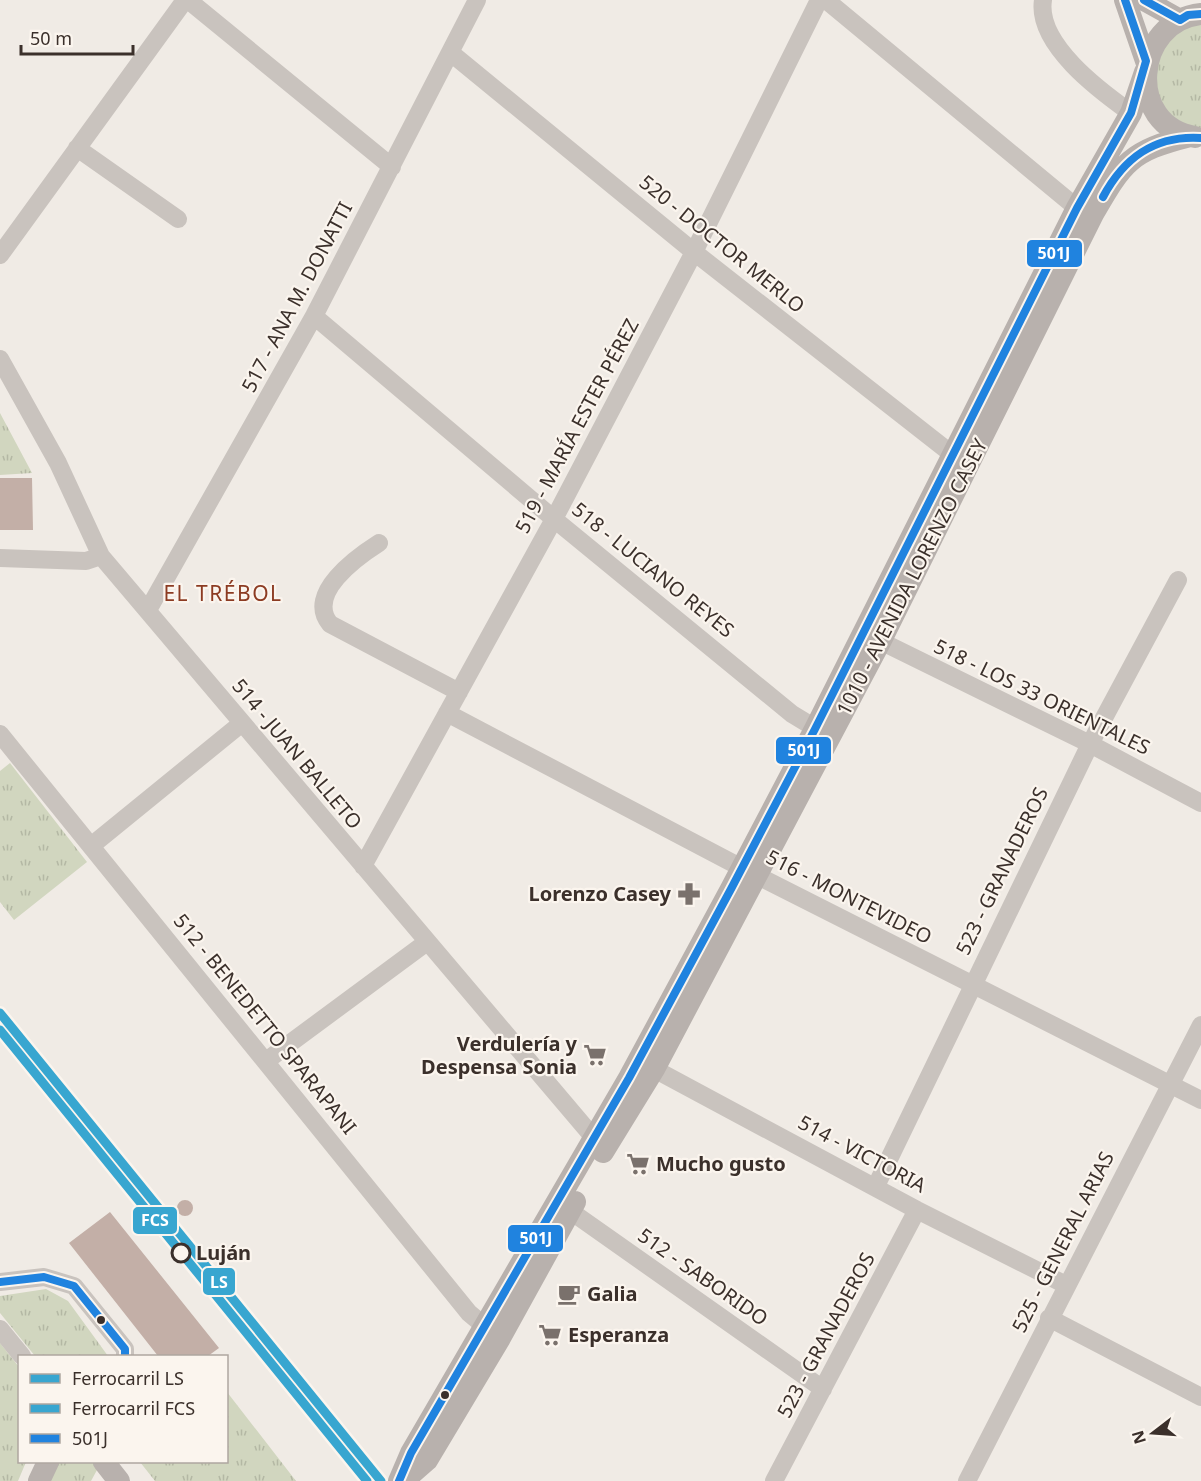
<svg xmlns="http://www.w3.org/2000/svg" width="1201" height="1481" font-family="'Noto Sans',sans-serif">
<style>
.grass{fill:url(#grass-tufts)}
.building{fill:#c3afa7}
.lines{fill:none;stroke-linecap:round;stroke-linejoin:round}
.minor{stroke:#c9c3be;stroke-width:18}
.major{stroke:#b8b1ad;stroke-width:22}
.bus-1-casing{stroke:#fbf5ee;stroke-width:12}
.bus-1{stroke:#2083df;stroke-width:8}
.rail-1-casing{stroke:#fbf5ee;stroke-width:14}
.rail-2-casing{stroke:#fbf5ee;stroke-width:14}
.rail-1{stroke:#38a6d0;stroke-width:9}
.rail-2{stroke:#38a6d0;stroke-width:9}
.stop-dot{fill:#fbf5ee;stroke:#3b302b;stroke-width:3}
.bus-dot{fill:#3b302b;stroke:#fbf5ee;stroke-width:2}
.labels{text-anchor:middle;stroke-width:4.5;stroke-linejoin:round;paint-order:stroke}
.street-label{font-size:20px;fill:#3b302b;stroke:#fbf5ee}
.poi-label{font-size:20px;font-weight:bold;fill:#3b302b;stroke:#fbf5ee;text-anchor:start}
.stop-label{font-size:20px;font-weight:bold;fill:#3b302b;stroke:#fbf5ee;text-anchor:start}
.neighbourhood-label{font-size:21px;letter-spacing:1.5px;fill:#8c3b22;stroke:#fbf5ee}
.line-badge{stroke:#fbf5ee;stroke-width:2}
.badge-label{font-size:16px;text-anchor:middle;font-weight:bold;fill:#fff}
</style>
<defs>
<pattern id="grass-tufts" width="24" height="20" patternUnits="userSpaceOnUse" patternTransform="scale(1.5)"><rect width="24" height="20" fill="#d1d6bf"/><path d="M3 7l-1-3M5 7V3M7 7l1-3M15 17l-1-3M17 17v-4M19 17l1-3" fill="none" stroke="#b4b8a4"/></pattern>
</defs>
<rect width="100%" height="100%" fill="#f0ebe5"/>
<path class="grass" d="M1201,19V132L1175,122L1154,93L1155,54L1165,38Z
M0,413L32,473L0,475Z
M10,763L87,862L14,920L0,902V771Z
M46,1289L68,1301L108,1356H35L0,1313V1296Z
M0,1343L19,1367L20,1462H26L18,1481H0Z
M227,1392L296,1481H155L140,1462H226Z
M55,1462H95L97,1470L91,1481H46Z"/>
<path class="building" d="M0,478H32L33,530H0Z
M177 1208a8 8 0 1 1 16 0a8 8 0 1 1-16 0Z
M110,1212L219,1348L208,1356H158L69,1243Z"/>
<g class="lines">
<path class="minor" d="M188,0L392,167
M826,0L1077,208L1087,211
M1043,0C1036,44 1100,91 1131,113
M451,53L694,252L962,462
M77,148L178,219
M0,255L185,0
M314,316L554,519L792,714L825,734
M0,359L58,463L101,556L594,1138L606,1143
M379,543C357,557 305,594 330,624L459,692
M0,558L86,561L101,556
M148,610L314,316L477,0
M870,636L1090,744L1201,803
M447,713L742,868L1201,1100
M0,734L469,1313L494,1334
M91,846L242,723
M363,866L554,519L694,252L819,0
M266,1061L427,942
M643,1063L917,1210L1066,1285
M876,1186L1090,744L1178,580
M559,1203L823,1389
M0,1282L44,1277L74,1286L125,1349V1356
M1049,1318L1201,1397
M0,1329L22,1356
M774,1481L917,1210
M967,1481L1201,1025"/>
<path class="major" d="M1125,0L1146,61
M1144,0L1180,20
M1195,137C1125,126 1133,21 1201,14
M603,1152L654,1069L880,642L1093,214C1123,162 1130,151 1190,136
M104,1462L119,1481
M39,1481L48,1462
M399,1481L411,1453L629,1078L731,889L815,729L1077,208L1131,113L1145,72
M403,1481L427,1460L500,1338L575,1202"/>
<g class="bus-1-casing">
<path id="bus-1" d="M1144,0L1180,20L1188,15L1201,14
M1103,197C1124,158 1154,135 1201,138
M0,1282L44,1277L74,1286L125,1349V1356
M399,1481L411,1453L629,1078L731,889L815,729L1077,208L1131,113L1146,61L1125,0"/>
</g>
<use href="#bus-1" class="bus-1"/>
<g class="rail-1-casing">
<path id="rail-1" d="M0,1013L381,1481"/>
</g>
<g class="rail-2-casing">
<path id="rail-2" d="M0,1030L367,1481"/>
</g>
<use href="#rail-1" class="rail-1"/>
<use href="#rail-2" class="rail-2"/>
</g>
<defs>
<g id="pharmacy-bare" transform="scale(1.8)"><path d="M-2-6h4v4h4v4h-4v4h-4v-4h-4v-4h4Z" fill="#7a716c" stroke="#fbf5ee" stroke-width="2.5" paint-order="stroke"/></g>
<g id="supermarket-bare" transform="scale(1.8)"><path d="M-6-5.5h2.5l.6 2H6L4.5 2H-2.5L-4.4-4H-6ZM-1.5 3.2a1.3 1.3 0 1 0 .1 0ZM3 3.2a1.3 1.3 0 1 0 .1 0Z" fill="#7a716c" stroke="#fbf5ee" stroke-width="2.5" paint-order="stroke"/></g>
<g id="cafe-bare" transform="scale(1.8)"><path d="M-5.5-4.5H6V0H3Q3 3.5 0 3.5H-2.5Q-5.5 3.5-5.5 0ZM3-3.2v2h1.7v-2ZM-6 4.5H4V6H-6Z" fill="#7a716c" stroke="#fbf5ee" stroke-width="2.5" paint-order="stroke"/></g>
</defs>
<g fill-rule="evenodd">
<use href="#pharmacy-bare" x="689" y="894"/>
<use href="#supermarket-bare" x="595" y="1055"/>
<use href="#supermarket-bare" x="638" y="1164"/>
<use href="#cafe-bare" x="569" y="1294"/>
<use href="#supermarket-bare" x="550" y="1335"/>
</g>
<circle class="stop-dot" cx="181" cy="1253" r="9"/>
<g class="bus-dot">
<circle cx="101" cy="1320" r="5"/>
<circle cx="445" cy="1395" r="5"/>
</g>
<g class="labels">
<g class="street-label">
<text transform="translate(722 244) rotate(39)" y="7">520 - DOCTOR MERLO</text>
<text transform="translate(297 297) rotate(-62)" y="7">517 - ANA M. DONATTI</text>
<text transform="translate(577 426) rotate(-62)" y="7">519 - MARÍA ESTER PÉREZ</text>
<text transform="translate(653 570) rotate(39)" y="7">518 - LUCIANO REYES</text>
<text transform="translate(912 577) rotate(-63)" y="7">1010 - AVENIDA LORENZO CASEY</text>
<text transform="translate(1042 697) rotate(26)" y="7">518 - LOS 33 ORIENTALES</text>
<text transform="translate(297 754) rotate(50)" y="7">514 - JUAN BALLETO</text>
<text transform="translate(1002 871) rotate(-64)" y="7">523 - GRANADEROS</text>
<text transform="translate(849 897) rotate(27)" y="7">516 - MONTEVIDEO</text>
<text transform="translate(265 1024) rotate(51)" y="7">512 - BENEDETTO SPARAPANI</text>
<text transform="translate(862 1154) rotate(28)" y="7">514 - VICTORIA</text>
<text transform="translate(1063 1242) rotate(-63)" y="7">525 - GENERAL ARIAS</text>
<text transform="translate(703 1277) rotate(35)" y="7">512 - SABORIDO</text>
<text transform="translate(826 1335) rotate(-62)" y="7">523 - GRANADEROS</text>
</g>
<g class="poi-label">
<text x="671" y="901" text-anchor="end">Lorenzo Casey</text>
<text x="577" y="1051" text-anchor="end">Verdulería y<tspan x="577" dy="23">Despensa Sonia</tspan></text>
<text x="656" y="1171">Mucho gusto</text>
<text x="587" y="1301">Galia</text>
<text x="568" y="1342">Esperanza</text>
</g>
<g class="stop-label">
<text x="196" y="1260">Luján</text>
</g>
<g class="neighbourhood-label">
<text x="223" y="601">EL TRÉBOL</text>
</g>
</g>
<g class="line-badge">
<rect x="1026" y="239" width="57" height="29" rx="6" fill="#2083df"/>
<rect x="775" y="736" width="57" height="29" rx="6" fill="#2083df"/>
<rect x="132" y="1206" width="46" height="29" rx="6" fill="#38a6d0"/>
<rect x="507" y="1224" width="57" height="29" rx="6" fill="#2083df"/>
<rect x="202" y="1267" width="34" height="29" rx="6" fill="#38a6d0"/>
</g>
<g class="badge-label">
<text x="1054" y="259">501J</text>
<text x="804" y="756">501J</text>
<text x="155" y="1226">FCS</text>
<text x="536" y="1244">501J</text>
<text x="219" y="1288">LS</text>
</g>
<rect x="18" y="1355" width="210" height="108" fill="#fbf5ee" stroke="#aea6a0" stroke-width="1.5"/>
<rect x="30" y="1374" width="30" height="9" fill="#38a6d0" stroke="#aea6a0" stroke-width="1.5"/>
<text x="72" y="1385" font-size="18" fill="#3b302b">Ferrocarril LS</text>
<rect x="30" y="1404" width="30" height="9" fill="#38a6d0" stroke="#aea6a0" stroke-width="1.5"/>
<text x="72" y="1415" font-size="18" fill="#3b302b">Ferrocarril FCS</text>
<rect x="30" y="1434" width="30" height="9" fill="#2083df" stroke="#aea6a0" stroke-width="1.5"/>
<text x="72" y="1445" font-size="18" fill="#3b302b">501J</text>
<g transform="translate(1153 1433) rotate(253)" stroke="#fbf5ee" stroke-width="4.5" paint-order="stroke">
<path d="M0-4.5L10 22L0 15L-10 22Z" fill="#3b302b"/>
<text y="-9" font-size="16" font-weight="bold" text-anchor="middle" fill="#3b302b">N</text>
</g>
<path d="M21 45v9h112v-9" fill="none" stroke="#3b302b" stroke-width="3"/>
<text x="30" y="45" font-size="18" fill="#3b302b" stroke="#fbf5ee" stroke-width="4.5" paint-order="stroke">50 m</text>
</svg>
